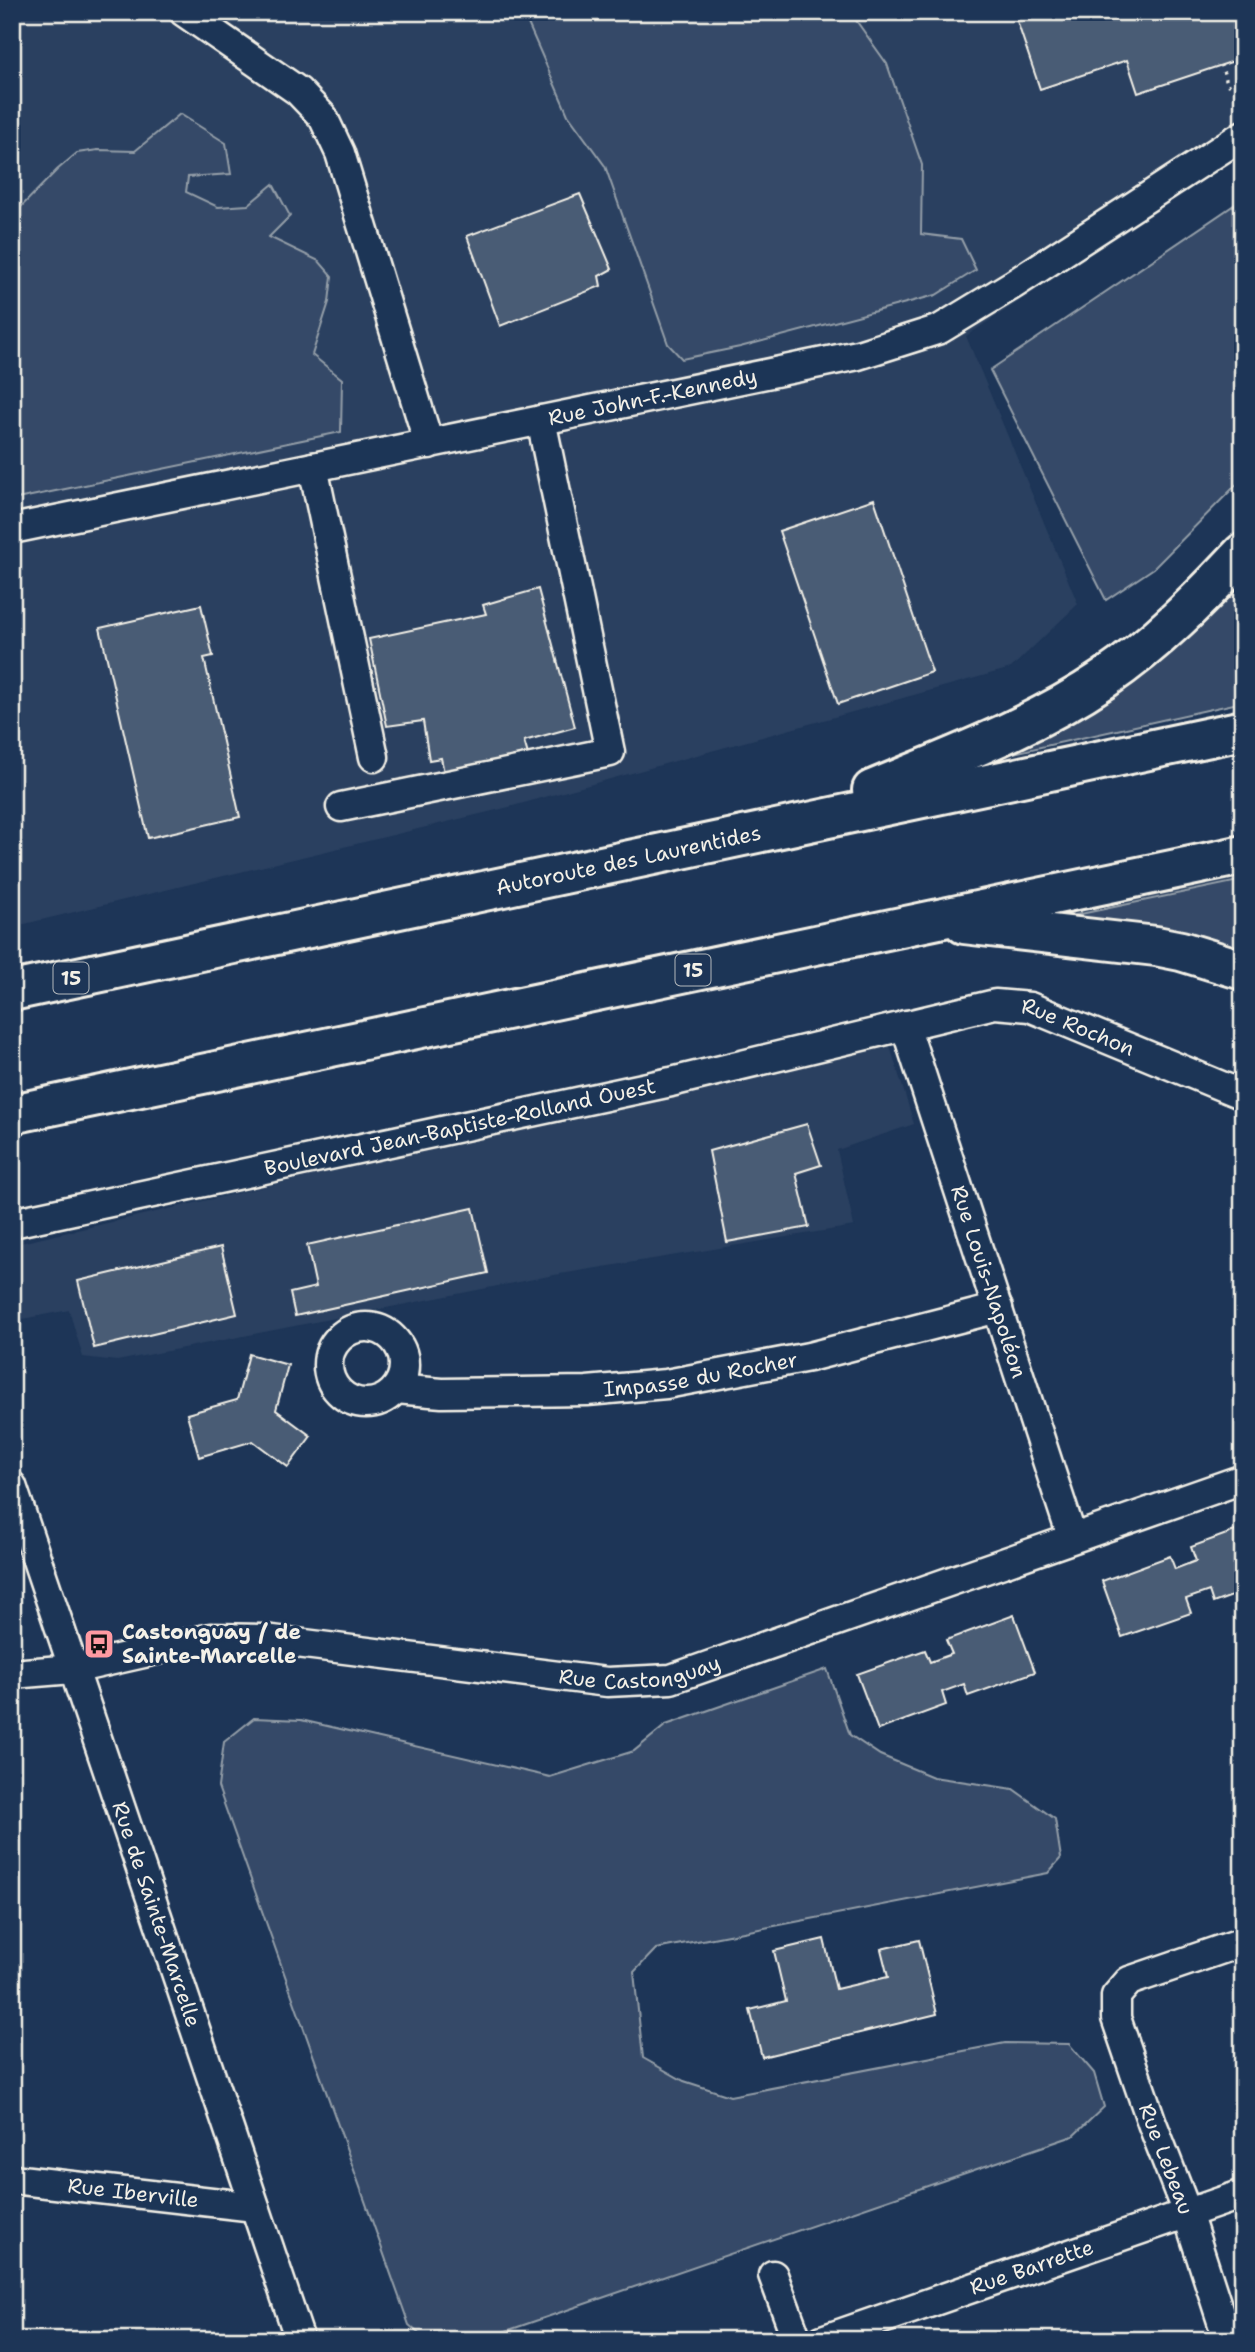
<svg xmlns="http://www.w3.org/2000/svg" width="1255" height="2352" font-family="'Shantell Sans',sans-serif">
<style>
.built{fill:#2a4060}
.green{fill:#354a67;stroke:#949ea8;stroke-width:2}
.building{fill:#485b74;stroke:#f4f1e8;stroke-width:2}
.lines{fill:none;stroke-linecap:round;stroke-linejoin:round}
.minor-casing{stroke:#f4f1e8;stroke-width:33}
.highway-casing{stroke:#f4f1e8;stroke-width:44}
.path{stroke:#f4f1e8;stroke-width:3.5;stroke-dasharray:2 5;stroke-linecap:butt}
.minor{stroke:#1d3557;stroke-width:28}
.highway{stroke:#1d3557;stroke-width:38}
.labels{text-anchor:middle;stroke-width:6;stroke-linejoin:round;paint-order:stroke}
.shield{fill:#1d3557;stroke:#b4b9bc;stroke-width:2}
.shield-label{font-size:19px;font-weight:bold;fill:#f4f1e8}
.street-label{font-size:21px;fill:#f4f1e8;stroke:#1d3557}
.poi-label{font-size:21px;font-weight:bold;fill:#f4f1e8;stroke:#1d3557;text-anchor:start}
</style>
<rect width="100%" height="100%" fill="#1d3557"/>
<filter id="ink" filterUnits="userSpaceOnUse"><feTurbulence type="fractalNoise" baseFrequency=".0143" numOctaves="2"/><feDisplacementMap in="SourceGraphic" scale="14" xChannelSelector="R" yChannelSelector="G"/><feConvolveMatrix kernelMatrix="1 2 1 2 8 2 1 2 1" color-interpolation-filters="sRGB"/></filter>
<g filter="url(#ink)">
<path class="built" d="M12,12H1243V155L966,336L1078,604L1011,668L509,807L12,927Z
M889,1043L914,1124L837,1150L854,1226L554,1275L117,1361L83,1357L69,1310L12,1321V1245Z"/>
<path class="green" d="M523,12H850L887,64L922,165L921,234L961,239L976,270L936,295L740,347L682,359L668,344L605,166L568,115Z
M180,114L226,143L231,174L188,177L186,192L218,207L248,205L273,184L290,216L269,237L319,261L332,276L329,302L312,355L342,379L341,432L12,500V209L18,210L57,170L77,153L98,150L135,151Z
M1243,199V478L1154,568L1106,600L990,370Z
M1243,571V702L955,766Z
M1243,880V956L1047,921Z
M827,1669L850,1735L880,1755L933,1777L1013,1789L1055,1819L1061,1858L1048,1873L656,1949L634,1972L643,2058L684,2081L730,2096L1005,2043L1069,2044L1094,2073L1104,2107L1073,2136L480,2340H426L409,2325L218,1787L224,1742L254,1718L301,1720L550,1777L634,1751L666,1725Z"/>
<path class="building" d="M1014,12H1243V58L1138,93L1127,60L1040,89Z
M580,194L612,269L599,276L601,286L500,326L467,236Z
M874,499L932,672L838,704L779,531Z
M538,589L575,727L524,741L529,758L445,777L441,758L429,760L423,721L387,726L369,639L486,614L483,605Z
M201,605L213,656L204,658L240,817L148,838L100,628Z
M807,1124L821,1165L796,1173L809,1227L727,1242L709,1151Z
M473,1208L488,1273L295,1316L290,1293L316,1287L307,1245Z
M221,1247L237,1314L94,1348L78,1281Z
M249,1354L288,1365L276,1410L311,1436L288,1467L253,1441L199,1457L187,1414L237,1400Z
M1243,1528V1592L1213,1603L1209,1591L1186,1599L1191,1613L1122,1637L1102,1581L1170,1556L1175,1569L1196,1561L1191,1547Z
M1014,1615L1035,1672L968,1696L964,1684L942,1692L946,1705L878,1730L857,1674L925,1650L930,1662L952,1654L946,1640Z
M824,1939L836,1989L888,1977L881,1949L919,1940L937,2014L762,2057L750,2010L786,2001L774,1951Z"/>
<g class="lines">
<g class="minor-casing">
<g id="minor">
<path d="M184,12L298,91L323,117L340,153L429,444"/>
<path d="M313,467L374,757"/>
<path id="s1" d="M12,529L858,355L940,329L1014,284L1243,135"/>
<path d="M341,807L610,752L541,420"/>
<path id="s2" d="M905,1025L1072,1537"/>
<path id="s3" d="M12,1223L671,1082L995,1004L1030,1007L1243,1095"/>
<circle cx="366" cy="1365" r="38"/>
<path id="s4" d="M396,1389L442,1393L587,1391L666,1384L809,1357L998,1308"/>
<path id="s5" d="M12,1486L300,2340"/>
<path id="s6" d="M12,1674L73,1669L210,1638L265,1639L607,1682L671,1679L1243,1479"/>
<path id="s7" d="M12,2179L255,2207"/>
<path d="M773,2275L797,2340"/>
<path id="s8" d="M822,2340L1243,2194"/>
<path d="M1228,2340L1187,2213L1152,2123L1116,2018V1996L1129,1981L1243,1942"/>
</g>
</g>
<g class="highway-casing">
<g id="highway">
<path d="M872,790C951,757 1033,727 1104,679C1156,644 1201,598 1243,553"/>
<path d="M964,924L1156,946L1181,951L1243,970"/>
<path id="s9" d="M12,991L1243,730"/>
<path d="M12,1114L1243,855"/>
</g>
</g>
<path class="path" d="M1221,65L1228,85L1243,80"/>
<use href="#minor" class="minor"/>
<use href="#highway" class="highway"/>
</g>
</g>
<defs>
<g id="bus-square" transform="scale(1.575)"><rect x="-9" y="-9" width="18" height="18" rx="4" fill="#ff9aa2" stroke="#1d3557"/><path d="M-5-6H5V4H4V6H2V4H-2V6H-4V4H-5ZM-3.5-4V0h7V-4ZM-3.5 1.2v1.5H-2V1.2ZM2 1.2v1.5H3.5V1.2Z" fill="#111"/></g>
</defs>
<g fill-rule="evenodd">
<use href="#bus-square" x="99" y="1644"/>
</g>
<g class="labels">
<g class="shield">
<rect x="675.5" y="954.5" width="35" height="31" rx="5"/>
<rect x="53.5" y="962.5" width="35" height="31" rx="5"/>
</g>
<g class="shield-label">
<text x="693" y="977">15</text>
<text x="71" y="985">15</text>
</g>
<g class="street-label">
<text dy="7" stroke="none"><textPath href="#s1" startOffset="654">Rue John-F.-Kennedy</textPath></text>
<text dy="7" stroke="none"><textPath href="#s9" startOffset="630">Autoroute des Laurentides</textPath></text>
<text dy="7" stroke="none"><textPath href="#s3" startOffset="1094">Rue Rochon</textPath></text>
<text dy="7" stroke="none"><textPath href="#s3" startOffset="458">Boulevard Jean-Baptiste-Rolland Ouest</textPath></text>
<text dy="7" stroke="none"><textPath href="#s2" startOffset="270">Rue Louis-Napoléon</textPath></text>
<text dy="7" stroke="none"><textPath href="#s4" startOffset="306">Impasse du Rocher</textPath></text>
<text dy="7" stroke="none"><textPath href="#s6" startOffset="635">Rue Castonguay</textPath></text>
<text dy="7" stroke="none"><textPath href="#s5" startOffset="452">Rue de Sainte-Marcelle</textPath></text>
<text transform="translate(1166 2159) rotate(69)" y="7">Rue Lebeau</text>
<text dy="7" stroke="none"><textPath href="#s7" startOffset="122">Rue Iberville</textPath></text>
<text dy="7" stroke="none"><textPath href="#s8" startOffset="222">Rue Barrette</textPath></text>
</g>
<g class="poi-label">
<text x="122" y="1639">Castonguay / de<tspan x="122" dy="24">Sainte-Marcelle</tspan></text>
</g>
</g>
<rect width="1255" height="2352" fill="none" stroke="#1d3557" stroke-width="42"/>
<rect x="21" y="21" width="1213" height="2310" fill="none" stroke="#f4f1e8" stroke-width="2.5" filter="url(#ink)"/>
</svg>
